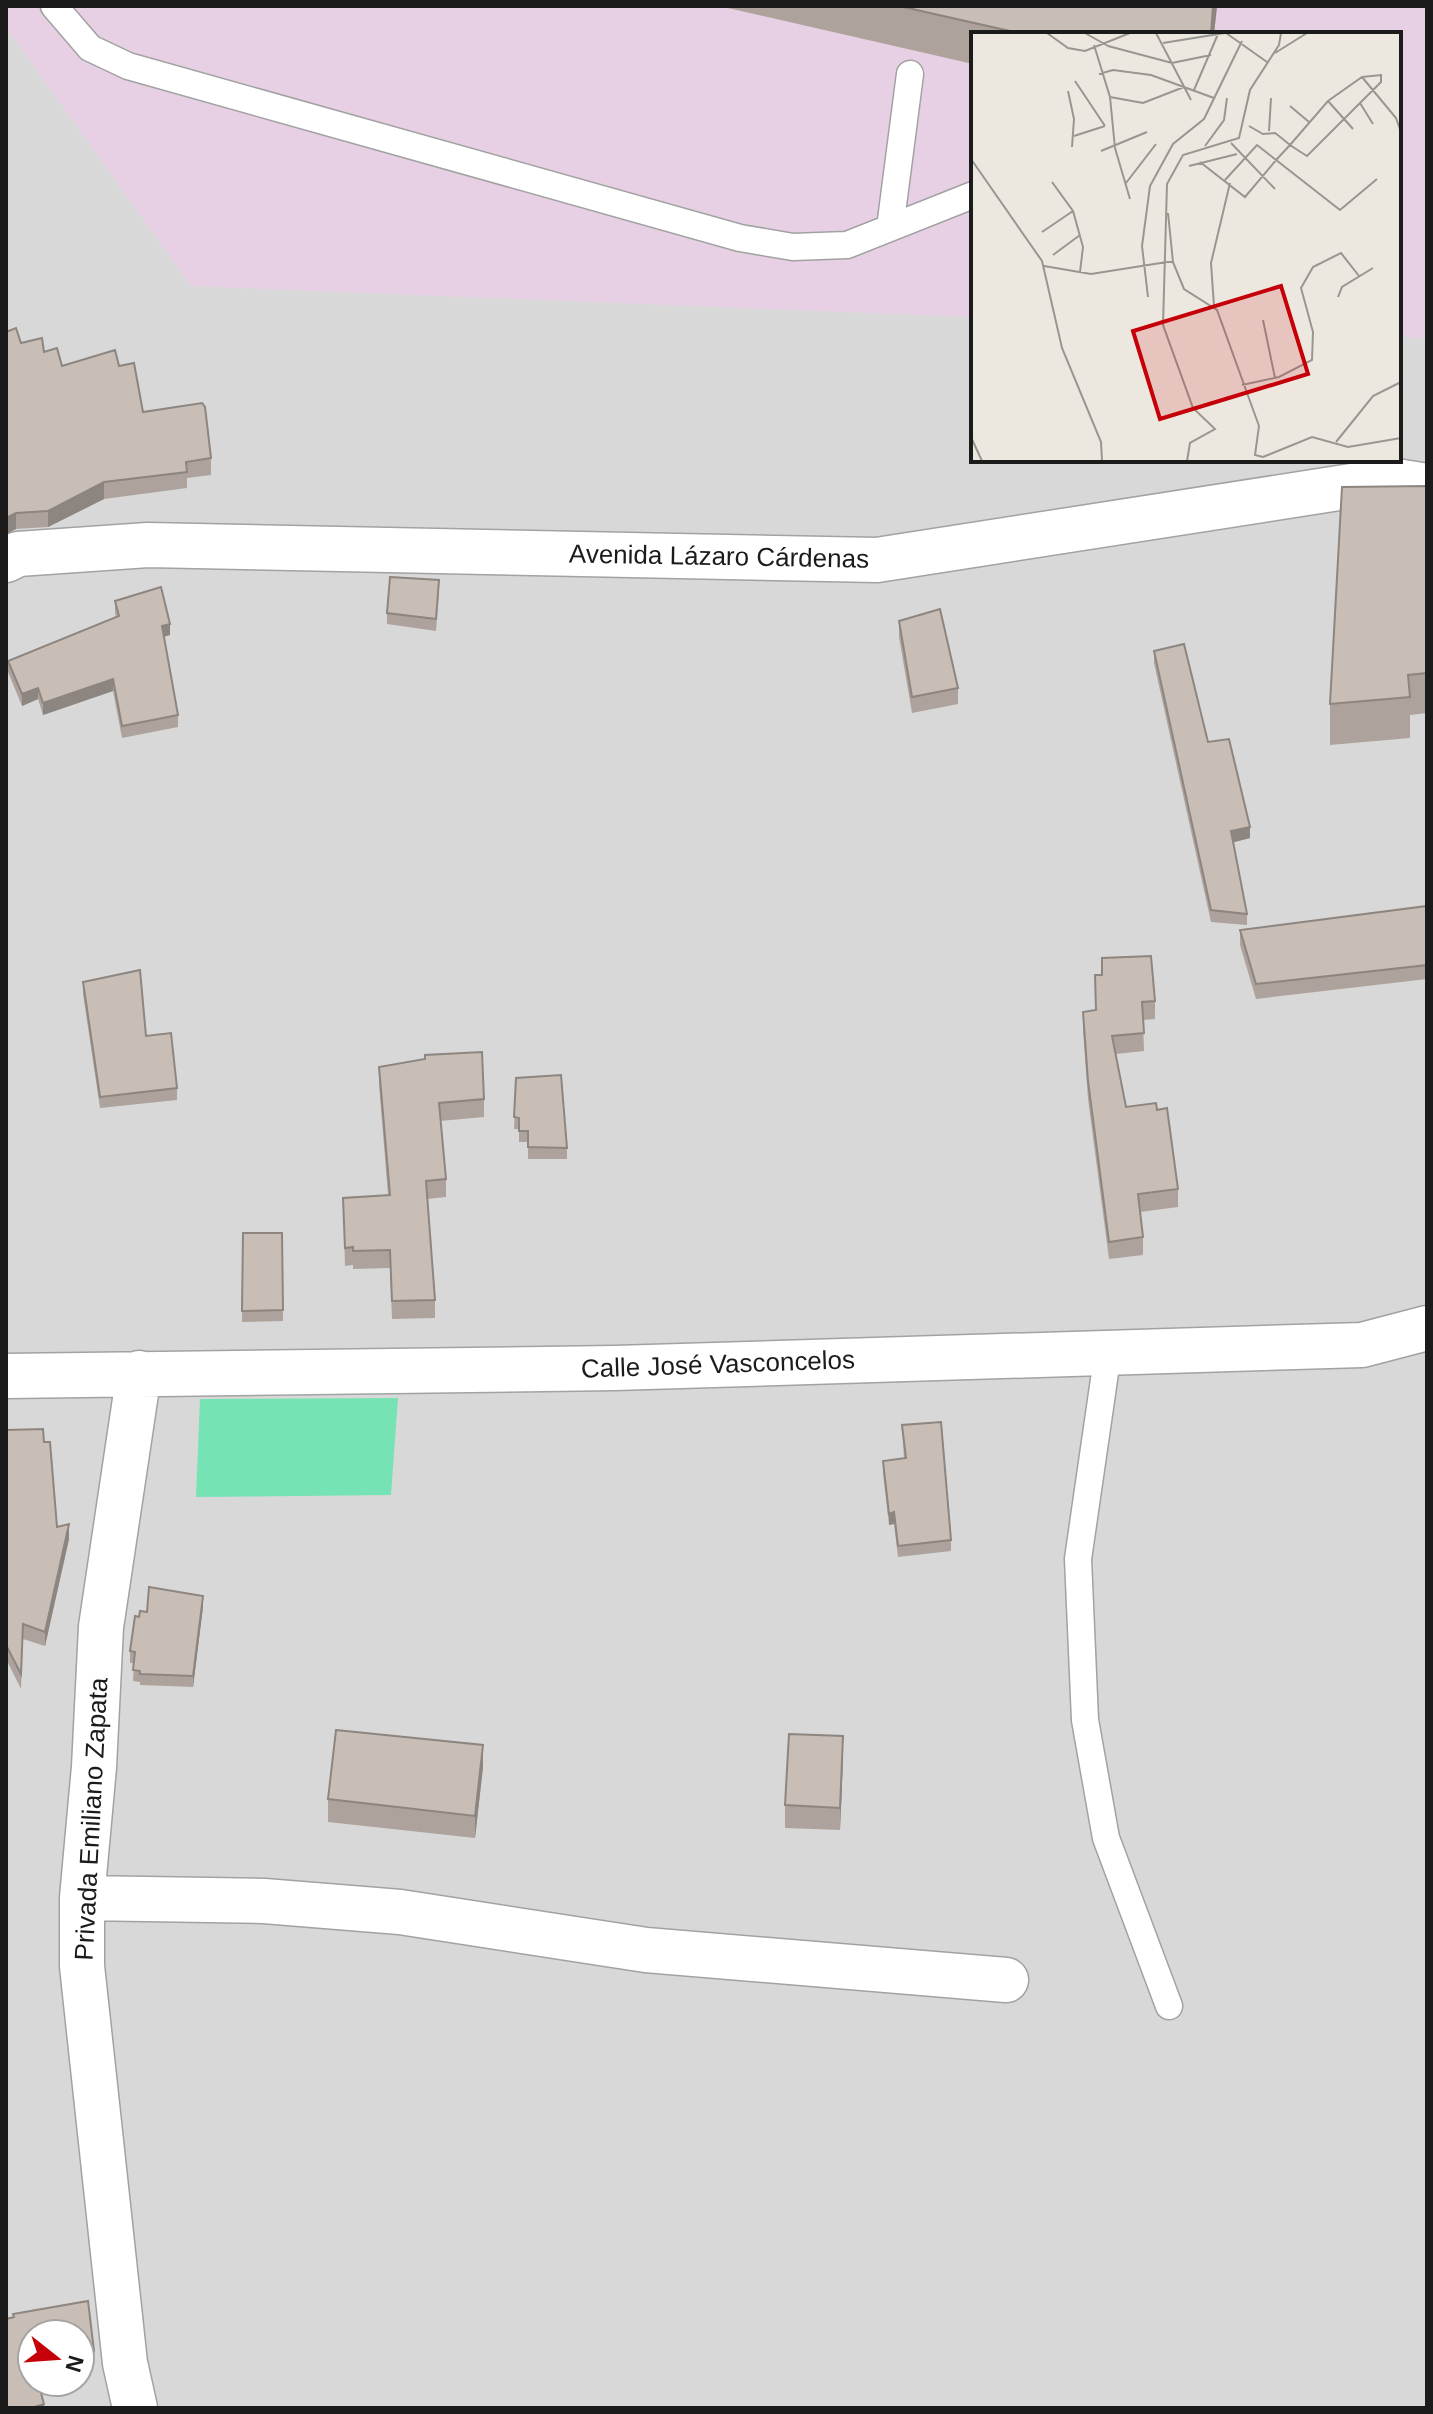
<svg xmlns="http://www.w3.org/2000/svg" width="1433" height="2414" font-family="Helvetica,sans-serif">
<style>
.residential{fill:#d9d8d8;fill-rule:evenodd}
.industrial{fill:#e7d0e4}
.pitch{fill:#76e3b5}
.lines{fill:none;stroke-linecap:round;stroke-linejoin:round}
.service-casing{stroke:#a2a2a2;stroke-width:29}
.minor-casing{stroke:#a2a2a2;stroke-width:47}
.service{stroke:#fff;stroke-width:26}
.minor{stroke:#fff;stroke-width:44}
.wall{fill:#ada39c}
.shaded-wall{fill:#8d857f}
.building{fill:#c9beb5;stroke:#8d857f;stroke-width:2}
.labels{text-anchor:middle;stroke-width:6;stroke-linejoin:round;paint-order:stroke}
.street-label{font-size:26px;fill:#1b1b1b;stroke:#fff}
.inset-road{fill:none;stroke:#999691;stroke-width:2}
.view{fill:#c60008;fill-opacity:0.15;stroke:#c60008;stroke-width:4}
.inset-edge{fill:none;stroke:#1b1b1b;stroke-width:4}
</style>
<rect width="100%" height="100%" fill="#ede8df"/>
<path class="residential" d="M6,6H1427V2408H6ZM973,34H1399V460H973ZM32,2334H80V2382H32Z"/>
<path class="industrial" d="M6,6H1427V339L1399,336V34H973V317L191,286L6,27Z"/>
<path class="pitch" d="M398,1398L391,1495L196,1497L200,1399Z"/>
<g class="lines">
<g class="service-casing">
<path id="service" d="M54,6L90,48L128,66L740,238L793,247L847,245L973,195
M890,228L910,74
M1108,1352L1078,1559L1085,1720L1106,1838L1169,2006"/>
</g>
<g class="minor-casing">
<path id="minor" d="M6,560L18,554L148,545L877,560L1390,480L1427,486
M6,1376L615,1368L1362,1345L1427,1328
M82,1898L264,1901L400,1912L646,1950L1006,1980
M135,2408L125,2363L82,1966V1898L94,1767L101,1627L139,1373"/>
</g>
<use href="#service" class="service"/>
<use href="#minor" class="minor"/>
</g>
<path class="wall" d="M719,6H1217L1214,34H973V64Z
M21,343L44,352L62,366H119L143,412L211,458V475L187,478V488L104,499L48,527L16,529L6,534Z
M1427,486V713L1410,715V738L1330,745V704Z
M439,592L436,631L387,624V613Z
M115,601L170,635L164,637L178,715V727L122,738L113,691L43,715L38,699L22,706L8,672V661L116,617L115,613Z
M899,621L958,688V704L912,713L899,637Z
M1154,651L1208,742L1250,838L1233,842L1247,914V925L1211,922L1154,663Z
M1427,906V979L1256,999L1240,945V930Z
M1102,958L1155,1001V1019L1143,1020L1144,1051L1116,1054L1126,1107L1157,1110L1178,1189V1207L1140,1212L1143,1237V1255L1109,1259L1088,1099L1083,1030V1012L1096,1010L1102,975Z
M83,982L146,1036L177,1088V1100L100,1108L83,994Z
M379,1067L484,1099V1117L440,1121L446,1179V1197L427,1199L435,1300V1318L392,1319L390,1268L353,1269V1265L345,1266L343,1198L388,1195L379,1084Z
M516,1078L567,1148V1159H528V1142H519V1129H514Z
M243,1233H282L283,1321L242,1322Z
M902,1425L951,1540V1551L898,1557L894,1524L889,1525L883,1473V1461L904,1459Z
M6,1430L44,1442L57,1527L69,1539L45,1646L23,1639L21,1689L6,1659Z
M203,1607L193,1687L140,1685V1682L133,1681L134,1663H130V1651L139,1617L147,1612Z
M843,1758L840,1830L785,1828V1805Z
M483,1767L475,1838L328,1822V1799Z
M88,2301L94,2351V2366L80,2368V2334H32V2382H49L39,2384L44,2408H6V2319L13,2317V2314Z"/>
<path class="shaded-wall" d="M1213,6H1217L1214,34H1211Z
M104,482V499L48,527V511Z
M16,513V529L6,534V518Z
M170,624V635L162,637V626Z
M113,679V691L43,715V703Z
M38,688V699L22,706V694Z
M1250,827V838L1231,843V831Z
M894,1512V1524L889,1525V1514Z
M69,1524V1539L45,1646V1632Z
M203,1596V1607L193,1687V1676Z
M843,1736V1758L840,1830V1808Z
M483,1745V1767L475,1838V1816Z
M44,2404V2408H31V2407Z"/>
<path class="building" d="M899,6H1213L1211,34H1023Z
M16,328L21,343L42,338L44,352L57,348L62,366L115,350L119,366L134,363L143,412L202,403L205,407L211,458L186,462L187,472L104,482L48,511L16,513L6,518V332Z
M1427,486V673L1408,675L1410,697L1330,704L1342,487Z
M390,577L439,580L436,619L387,613Z
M161,587L170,624L162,626L178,715L122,726L113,679L43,703L38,688L22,694L8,661L119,616L115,601Z
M940,609L958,688L912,697L899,621Z
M1184,644L1208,742L1229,739L1250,827L1231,831L1247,914L1211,910L1154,651Z
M1427,906V965L1256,984L1240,930Z
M1151,956L1155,1001L1142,1002L1144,1033L1112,1036L1126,1107L1156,1103L1157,1110L1167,1108L1178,1189L1138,1194L1143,1237L1109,1242L1088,1081L1083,1012L1096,1010L1095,975H1102V958Z
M140,970L146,1036L171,1033L177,1088L100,1097L83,982Z
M482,1052L484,1099L439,1103L446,1179L426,1181L435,1300L392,1301L390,1250L353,1251V1247L345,1248L343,1198L390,1195L379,1067L425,1059V1055Z
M561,1075L567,1148L528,1147V1131H519V1118L514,1117L516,1078Z
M243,1233H282L283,1310L242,1311Z
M941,1422L951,1540L898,1546L894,1512L889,1514L883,1461L906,1458L902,1425Z
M43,1429L44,1442H50L57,1527L69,1524L45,1632L23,1624L21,1674L6,1645V1430Z
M149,1587L203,1596L193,1676L140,1674V1671L133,1670L135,1652L130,1651L135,1616L139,1617L140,1611L147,1612Z
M336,1730L483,1745L475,1816L328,1799Z
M789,1734L843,1736L840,1808L785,1805Z
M88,2301L94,2351L80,2353V2334H32V2382H38L44,2404L31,2408H6V2319L14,2317L13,2314Z"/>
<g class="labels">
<g class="street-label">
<text transform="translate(719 556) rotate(1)" y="9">Avenida Lázaro Cárdenas</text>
<text transform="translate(718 1364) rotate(-2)" y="9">Calle José Vasconcelos</text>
<text transform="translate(91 1819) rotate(-87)" y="9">Privada Emiliano Zapata</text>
</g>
</g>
<g transform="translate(971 32)">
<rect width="430" height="430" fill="#ede8df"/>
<path class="inset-road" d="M76,1L97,16L114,19L159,1M114,1L137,14M185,1L220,68M255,1L296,30M192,11L254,1M123,13L139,65L144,116L159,167M137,14L201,31L240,23M304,21L336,1M128,42L142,38L180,43L243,66M391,45L425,86L430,100M104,49L134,94M223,58L247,2M97,59L103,87L101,115M139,65L172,71L213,55M357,69L382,97M389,71L402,92M319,74L338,90M298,99L300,66M103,104L134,94M260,111L304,157M234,114L253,88L256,66M130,119L176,100M0,127L71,229L91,316L130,410L131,429M229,130L274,165L306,127L319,113L357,69L391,45L410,43V50L336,124L325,117L319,113L308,104L304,101L292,102L278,94M218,134L266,122M254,148L286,113L369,178L406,147M81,150L102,179L112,215L109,240M155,151L185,112M197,181L202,230M71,200L102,179M82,223L109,203M196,230H202L213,257L246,278L288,394L284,423L292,425L341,405L377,415L430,406M73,234L120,242L196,230M177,265L171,214L179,154L202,112L233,87L271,9M367,265L371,255L402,236M243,274L240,231L259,151M292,288L304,346M271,353L308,345L341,328L342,300L330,256L342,235L370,221L388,244M0,405L11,429M365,410L402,364L430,350M216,429L219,411L244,397L222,376L192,293L196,152L212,123L268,106L279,58L308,13L310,1"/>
<path class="view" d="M310,254L337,342L189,387L162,299Z"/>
<rect width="430" height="430" class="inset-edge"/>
</g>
<rect width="1433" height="2414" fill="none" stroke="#1b1b1b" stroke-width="16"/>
<g transform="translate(56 2358) rotate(107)"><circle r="38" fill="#ffffff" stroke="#a4a4a4" stroke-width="2"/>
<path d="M0-6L14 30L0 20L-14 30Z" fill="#c60008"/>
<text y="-12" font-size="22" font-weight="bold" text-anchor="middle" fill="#1b1b1b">N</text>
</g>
</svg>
